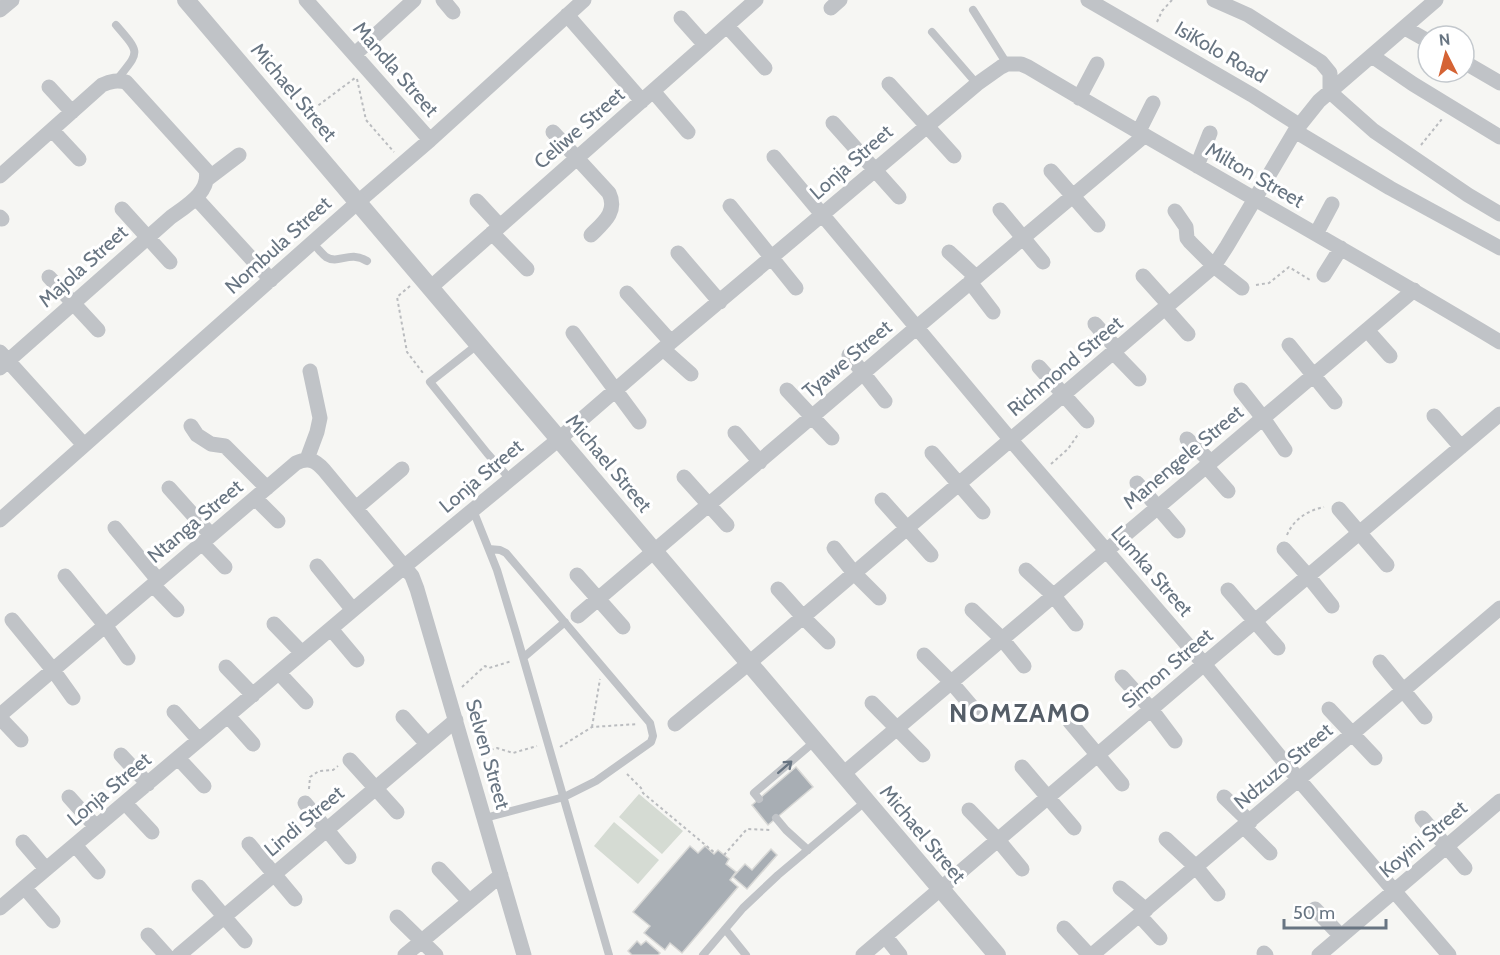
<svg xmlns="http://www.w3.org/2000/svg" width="1500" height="955" font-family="Cabin,sans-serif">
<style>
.green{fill:#d5dbd3}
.building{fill:#a8aeb4;stroke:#d8d8d6;stroke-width:1.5}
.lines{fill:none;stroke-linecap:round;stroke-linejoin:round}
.path{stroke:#babcbf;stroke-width:2;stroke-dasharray:3 3;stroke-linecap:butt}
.service{stroke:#c0c3c7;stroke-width:8}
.minor{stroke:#c0c3c7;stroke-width:15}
.tertiary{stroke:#c0c3c7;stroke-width:18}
.oneway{stroke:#687582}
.labels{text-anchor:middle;stroke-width:6;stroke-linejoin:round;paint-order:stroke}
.street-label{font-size:20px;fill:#687582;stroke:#fff}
.district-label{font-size:26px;font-weight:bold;letter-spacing:1.5px;fill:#555e68;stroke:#fff}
</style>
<rect width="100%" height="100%" fill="#f6f6f3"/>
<path class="green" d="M639,794L683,831L662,854L619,817Z
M614,822L659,860L638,884L594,846Z"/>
<path class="building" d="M796,767L813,787L768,825L752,805Z
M690,846L698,853L705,846L714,854L718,850L729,859L726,864L736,872L730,880L738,887L682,953L670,943L665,950L644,933L650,926L633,912Z
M771,849L777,855L747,889L733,877L745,864L752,870Z
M637,941L641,945L646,941L660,953L658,955H632L628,951Z"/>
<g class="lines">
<path class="path" d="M1157,22L1162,11L1172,0
M357,79L366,120L394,152
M304,116L355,78
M1421,145L1442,119
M1256,285L1269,283L1289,267L1310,280
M410,286L397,297L407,352L423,373
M1051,464L1068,449L1079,433
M1287,535C1293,520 1308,510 1324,507
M462,687L485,666L489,668L512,661
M592,727L600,679
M560,747L592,727L638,724
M479,753L497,748L513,753L537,746
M627,774L641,788L643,793L715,853
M309,789L310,777L319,771L333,770L338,766
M724,855L747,829L771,830"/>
<path class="service" d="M973,10L1007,64
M932,32L977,84
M116,81C139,51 142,55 116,25
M312,243C317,247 321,253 326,257C339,265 349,250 367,261
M477,345L430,382L487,453L510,479
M473,510L497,570L516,633L609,955
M524,657L565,622
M759,799L754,793L814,742
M485,818L564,797L596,781L651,742L653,736L650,723L506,553L500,550L489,549
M776,818L786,830L808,850
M725,929L746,955
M703,955L743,908L778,875L866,801"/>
<path class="minor" d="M306,0L430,140
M443,0L453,12
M1088,0L1252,95L1299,125
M1214,0L1248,15L1321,62L1330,73V92L1374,131L1468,195L1500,214
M831,8L840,0
M0,10L12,0
M567,15L642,101
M681,18L705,45
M727,26L765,68
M1405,28L1428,41
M355,54L414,0
M1372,56L1413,84L1500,137
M1464,62L1500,83
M889,84L954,156
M49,87L72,112
M653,91L688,132
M1079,98L1097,64
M833,123L899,197
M52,130L79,159
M1295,131L1390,188L1500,248
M553,132L609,193C618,212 603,223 591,235
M1138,133L1153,103
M774,157L1010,439L1204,664L1299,780L1449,955
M1197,166L1210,133
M1051,171L1098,225
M0,176L102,85C111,81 117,80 126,82L206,170C211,192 186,206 171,217L0,368
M206,180L239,155
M196,198L271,280
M477,201L500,226
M730,206L796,288
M122,209L170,262
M1000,210L1043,262
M1175,211L1186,227L1187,238L1190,242L1214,266L1242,288
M0,217L2,219
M492,233L527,269
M1316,234L1332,204
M949,252L976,277
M678,253L720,302
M1324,275L1341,248
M1143,276L1169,305
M49,277L98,330
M970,282L993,312
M430,288L756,0
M627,293L671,342
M1165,308L1188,334
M1095,324L1117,349
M1367,330L1390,356
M573,333L639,422
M1289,345L1335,402
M663,349L691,374
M0,352L84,445
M1113,352L1139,379
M849,355L885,401
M1039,367L1087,421
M787,390L832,438
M1241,390L1263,418L1285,450
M1434,416L1461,447
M191,426L197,435L211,444L225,446L267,488
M735,433L760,462
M1187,439L1211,462
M932,453L983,512
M307,459L317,432L320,418L310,371
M1206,466L1228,491
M684,477L727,525
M1137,483L1178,531
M169,488L211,535
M255,498L278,521
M882,500L931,555
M356,508L402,469
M1339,509L1387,565
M0,520L358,202L430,140L584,0
M115,528L158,580
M202,543L225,567
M834,548L854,573L879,598
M1284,549L1308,576L1332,606
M317,566L353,610
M1026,570L1053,595L1076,624
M577,575L623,627
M65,576L105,625L128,658
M153,585L177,610
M778,589L803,617L828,642
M1228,590L1278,648
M972,610L1002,639L1024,666
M578,616L916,328L1144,136
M12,620L53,670L73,698
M274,624L302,653
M331,629L357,660
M924,655L951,682L974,709
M1380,662L1425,717
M226,667L253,695
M279,673L306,702
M1122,677L1151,709L1175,741
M872,703L923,755
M1329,709L1375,758
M174,712L199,740
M0,715L296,463C308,457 315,460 324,470L412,576L417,589L524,955
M228,716L253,744
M403,717L427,744
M0,718L21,740
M1070,722L1122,784
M675,724L749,663L1207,272L1214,266L1227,246L1295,131L1319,101L1436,0
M121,755L148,784
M178,758L204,786
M350,760L397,812
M1022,767L1074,828
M843,774L1414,290
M69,797L96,827
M1224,797L1250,822
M125,803L152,832
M305,803L349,857
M969,810L998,840L1022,869
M1422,818L1465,868
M1244,827L1270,853
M1166,839L1196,867L1218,894
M23,842L46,869
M249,844L295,899
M75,845L98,872
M439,869L469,901
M199,887L245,941
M25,888L53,921
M1120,888L1146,910
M0,908L405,566L559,439L671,342L977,84L1001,67L1007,64H1021L1028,67C1184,160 1344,248 1500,342
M1315,909L1341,936
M1139,915L1160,938
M397,917L436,955
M1064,928L1089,955
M148,935L166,955
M885,936L900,955
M1264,953L1266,955
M179,955L456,720
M405,955L501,875
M863,955L1204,664L1500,414
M1092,955L1500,608
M1319,955L1500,801"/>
<path class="tertiary" d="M186,0L997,955"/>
</g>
<defs><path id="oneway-shaft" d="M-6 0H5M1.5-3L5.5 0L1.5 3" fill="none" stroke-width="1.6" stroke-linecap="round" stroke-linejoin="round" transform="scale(1.5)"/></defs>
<use class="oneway" href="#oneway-shaft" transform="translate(785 767) rotate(-41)"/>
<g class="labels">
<g class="street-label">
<text transform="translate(1221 52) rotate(30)" y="7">IsiKolo Road</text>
<text transform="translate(396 69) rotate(49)" y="7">Mandla Street</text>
<text transform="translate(294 92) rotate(50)" y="7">Michael Street</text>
<text transform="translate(579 128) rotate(-41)" y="7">Celiwe Street</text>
<text transform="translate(851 162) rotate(-41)" y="7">Lonja Street</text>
<text transform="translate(1255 175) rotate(30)" y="7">Milton Street</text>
<text transform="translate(278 245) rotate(-42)" y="7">Nombula Street</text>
<text transform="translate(83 266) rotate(-42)" y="7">Majola Street</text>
<text transform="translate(847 359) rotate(-40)" y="7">Tyawe Street</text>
<text transform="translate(1065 366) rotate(-40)" y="7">Richmond Street</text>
<text transform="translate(1183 457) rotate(-40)" y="7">Manengele Street</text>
<text transform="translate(609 463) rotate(50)" y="7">Michael Street</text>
<text transform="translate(481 476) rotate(-40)" y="7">Lonja Street</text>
<text transform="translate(195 521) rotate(-40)" y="7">Ntanga Street</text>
<text transform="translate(1152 571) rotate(49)" y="7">Lumka Street</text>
<text transform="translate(1167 668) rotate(-40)" y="7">Simon Street</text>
<text transform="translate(488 754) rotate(74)" y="7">Selven Street</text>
<text transform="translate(1283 766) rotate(-40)" y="7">Ndzuzo Street</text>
<text transform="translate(109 789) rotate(-40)" y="7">Lonja Street</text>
<text transform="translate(304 821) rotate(-40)" y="7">Lindi Street</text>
<text transform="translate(923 834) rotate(50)" y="7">Michael Street</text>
<text transform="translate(1423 839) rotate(-40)" y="7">Koyini Street</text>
</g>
<g class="district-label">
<text x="1020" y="722">NOMZAMO</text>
</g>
</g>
<g transform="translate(1446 54) rotate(354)"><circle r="28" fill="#ffffff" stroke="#c3c8cd" stroke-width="1.5"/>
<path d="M0-4.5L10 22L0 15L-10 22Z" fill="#d56334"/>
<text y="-9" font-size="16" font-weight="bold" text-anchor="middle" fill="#687582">N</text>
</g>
<path d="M1284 919v9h102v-9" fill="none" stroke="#687582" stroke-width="3"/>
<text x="1293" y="919" font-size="18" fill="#687582" stroke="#ffffff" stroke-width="4.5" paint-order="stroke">50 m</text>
</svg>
